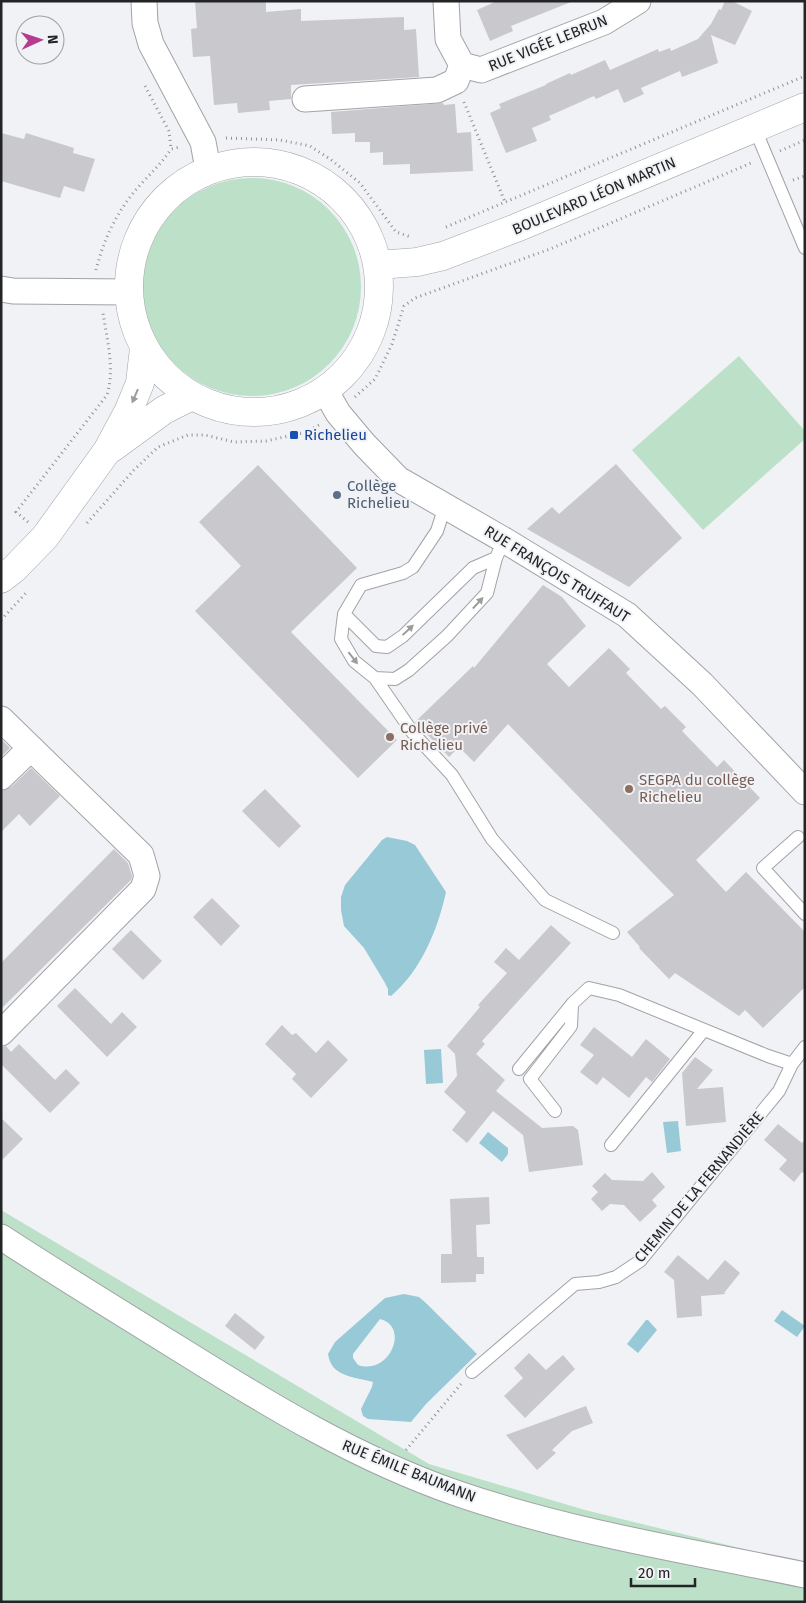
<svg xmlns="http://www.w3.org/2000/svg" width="806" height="1603" font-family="'Fira Sans',sans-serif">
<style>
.green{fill:#bce1c8}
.water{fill:#97c9d7;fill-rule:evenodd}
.building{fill:#c9c8cc}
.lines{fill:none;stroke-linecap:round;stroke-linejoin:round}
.service-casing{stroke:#a1a3a6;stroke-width:14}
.minor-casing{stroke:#a1a3a6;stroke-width:27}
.primary-casing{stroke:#a1a3a6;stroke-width:29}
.path{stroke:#909295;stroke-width:3;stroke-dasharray:1 4;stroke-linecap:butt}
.service{stroke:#fff;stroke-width:12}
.minor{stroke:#fff;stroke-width:25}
.primary{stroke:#fff;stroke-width:28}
.oneway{fill:#9c9c9d}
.transit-dot{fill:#1a4fb4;stroke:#f0f2f6;stroke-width:2}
.service-dot{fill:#5c6f8a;stroke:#f0f2f6;stroke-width:2}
.education-dot{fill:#8d6e63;stroke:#f0f2f6;stroke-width:2}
.labels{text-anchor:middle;stroke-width:4;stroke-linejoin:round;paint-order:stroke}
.street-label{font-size:15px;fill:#232425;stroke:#f0f2f6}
.transit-label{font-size:15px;fill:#164399;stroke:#f0f2f6;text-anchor:start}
.service-label{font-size:15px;fill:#4e5e75;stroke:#f0f2f6;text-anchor:start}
.education-label{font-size:15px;fill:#785e54;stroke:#f0f2f6;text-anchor:start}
</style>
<rect width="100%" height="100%" fill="#f0f2f6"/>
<path class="green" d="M143 287a109 109 0 1 1 218 0a109 109 0 1 1-218 0Z
M739,356L805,431V439L703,530L632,450Z
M1,1210L429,1464L585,1510L805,1564V1602H1Z"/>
<path class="water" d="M387,837L407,841L415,845L446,892C438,929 421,971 391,996L388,995V989L385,983L364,948L344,926L341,910V897L345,885L382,840Z
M441,1049L443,1083L426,1084L424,1050Z
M678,1121L681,1151L667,1153L663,1122Z
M488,1132L508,1148V1154L502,1162L479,1143Z
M404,1294L419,1297L427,1304L477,1354L426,1404L411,1422L368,1419L363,1416L361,1409L372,1387L373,1382C355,1377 331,1377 328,1354L335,1342L385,1298ZM380,1319C410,1326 390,1376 358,1365L353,1358V1354Z
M782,1310L805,1326L797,1337L774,1321Z
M646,1320H648L657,1330L638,1353L627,1344Z"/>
<path class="building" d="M195,1H266V12L301,9V21L404,17V30L416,29L419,77L291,85V99L269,101L270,110L238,113L237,103L214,105L210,56L193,57L191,29L197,28Z
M497,1H570L571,2L511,26L513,31L490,41L477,10Z
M725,1H732L752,11L735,45L711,35L718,63L682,77L680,71L641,88L644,94L624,103L618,89L596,99L594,96L549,116L551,120L532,128L537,141L506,153L490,113L501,108L499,104L546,85V84L570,73L571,75L605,60L610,70L658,49L659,52L670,48L671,51L698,39L711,24L719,9L721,10Z
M443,103L444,105L455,104L457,133L471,132L473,171L410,174V164L383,165V152L370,153V142H355V133L332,134L331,112Z
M1,133L24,139L26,133L74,148L73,153L95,159L84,192L64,186L60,198L1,181Z
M616,464L682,538L629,587L527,529L552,507L559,514Z
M258,465L357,568L291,632L397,740L358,778L195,611L241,566L199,522Z
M543,585L562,597L586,626L547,664L569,687L609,648L630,669L626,673L661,709L665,706L686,727L682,731L717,767L724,760L760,798L696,860L726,892L746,872L805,932V987L763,1028L745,1010L739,1016L675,973L669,979L639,948L640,947L627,932L674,895L508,724L474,762L459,747L449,757L415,722L473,666L474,668Z
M1,739L10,748L1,757Z
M31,768L60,796L30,826L19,814L1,832V791L11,787Z
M265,789L301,826L279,848L242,811Z
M114,849L128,863L132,876L131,880L1,1009V963Z
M212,898L240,926L221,946L193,917Z
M551,925L571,943L482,1041L485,1044L476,1054L505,1080L496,1091L542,1128L573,1126L578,1130L583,1165L529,1172L523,1135L493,1111L467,1143L452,1130L466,1112L444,1092L457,1076L455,1054L447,1046L480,1007L478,1005L507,973L494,962L506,948L519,960Z
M131,930L162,961L143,980L112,949Z
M75,988L111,1024L122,1012L137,1027L107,1057L57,1006Z
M282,1025L292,1035L296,1033L316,1053L328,1040L348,1060L311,1098L292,1079L296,1074L265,1044Z
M594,1027L632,1057L646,1039L670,1059L652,1082L646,1077L629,1098L603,1077L597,1085L580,1072L594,1055L580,1045Z
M19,1044L55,1080L66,1069L80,1083L50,1113L1,1064V1047L6,1046L11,1052Z
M695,1057L713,1070L697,1089L723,1087L726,1122L686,1126L682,1073Z
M1,1118L23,1139L1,1161Z
M778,1124L802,1143L805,1140V1174L802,1172L794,1182L779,1169L787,1160L764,1140Z
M652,1172L665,1187L652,1200L657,1206L640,1222L624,1205L610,1204L602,1211L591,1199L598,1192L592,1186L605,1173L612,1180L643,1181Z
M489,1197L490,1224L476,1225L477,1257H484V1274H476V1282L441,1283V1254H452L450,1199Z
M678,1255L708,1280L725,1260L740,1273L724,1293L726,1294L701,1296L702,1316L677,1318L674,1280L664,1272Z
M235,1313L265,1337L255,1350L225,1326Z
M529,1353L546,1370L563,1355L575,1369L525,1418L504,1396L523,1378L514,1368Z
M586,1406L593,1423L572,1431L552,1450L556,1453L537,1470L506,1435Z"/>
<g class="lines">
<g class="service-casing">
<path id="service" d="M755,129L805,248
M445,506L437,531L413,567L403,573L361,585L344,614L341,639L354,661L375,678L395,679L409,670L447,636L487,593L496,558L504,540
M344,614L376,646L387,647L403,636L473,568L496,558
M375,678L413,733L452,775L492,839L545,900L613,933
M798,837L763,868L805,914
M519,1069L573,1003L589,988L619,995L768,1056L792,1064
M555,1111L530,1079L571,1026L572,1004
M611,1145L704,1030
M472,1372L575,1284L599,1282L616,1277L640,1261L779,1091L792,1064L805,1047"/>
</g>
<g class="minor-casing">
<path id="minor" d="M144,1L145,23L151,44L203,142L208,169
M446,1L448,39L462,65L481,70L604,22L638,1
M305,99L437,90L456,81L462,65
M1,289L13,291L128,292
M325,390L338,413L364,444L398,479L504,540L627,615L702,684L805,792
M1,719L141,855L147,876L143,889L1,1033
M1,777L31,748
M1,1237C61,1276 121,1313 181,1350C269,1405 358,1459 456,1493C569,1532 688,1551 805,1575"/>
</g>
<g class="primary-casing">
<path id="primary" d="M129 287a125 125 0 1 1 250 0a125 125 0 1 1-250 0Z
M378,265L417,262L443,256L516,228L805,107
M112,448L164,410L192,396
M1,579L14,569L45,537L107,451L129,410L140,383L144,348"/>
</g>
<path class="path" d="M145,86L169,131L171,149
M464,102L505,202
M226,138L280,140L310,146L330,159L360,183L396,232L411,237
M780,151L805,140
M793,180L805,176
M446,227L805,76
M96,270C104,238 118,209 141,184C152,172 162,163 171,149L180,147
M355,397L375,379L392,344L404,306L415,298L550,249L751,163
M28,522L16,512L107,395C115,369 107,340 103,313
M87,523L134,470L158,447L188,435H205L234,442L266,441L307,432L319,425
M1,620L27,592
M406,1450L461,1384"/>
<use href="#service" class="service"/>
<use href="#minor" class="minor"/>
<use href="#primary" class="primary"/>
</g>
<defs><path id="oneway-solid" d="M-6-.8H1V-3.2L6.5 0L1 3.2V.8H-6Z" transform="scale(1.25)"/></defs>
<g class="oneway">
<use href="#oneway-solid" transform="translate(135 396) rotate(113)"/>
<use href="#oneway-solid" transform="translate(478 603) rotate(-47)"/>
<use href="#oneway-solid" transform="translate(408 630) rotate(-43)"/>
<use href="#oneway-solid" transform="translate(353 658) rotate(52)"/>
</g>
<rect class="transit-dot" x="289" y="430" width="10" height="10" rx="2.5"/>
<circle class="service-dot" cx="337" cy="495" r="5"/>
<g class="education-dot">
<circle cx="390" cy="737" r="5"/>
<circle cx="629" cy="789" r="5"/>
</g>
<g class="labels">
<g class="street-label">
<text transform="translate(548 43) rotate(-22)" y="5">RUE VIGÉE LEBRUN</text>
<text transform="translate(594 196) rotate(-23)" y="5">BOULEVARD LÉON MARTIN</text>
<text transform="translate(557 574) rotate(32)" y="5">RUE FRANÇOIS TRUFFAUT</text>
<text transform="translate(699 1187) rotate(-50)" y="5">CHEMIN DE LA FERNANDIÈRE</text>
<text transform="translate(409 1471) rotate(22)" y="5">RUE ÉMILE BAUMANN</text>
</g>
<g class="transit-label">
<text x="304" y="440">Richelieu</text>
</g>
<g class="service-label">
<text x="347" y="491">Collège<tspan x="347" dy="17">Richelieu</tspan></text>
</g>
<g class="education-label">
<text x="400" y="733">Collège privé<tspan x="400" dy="17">Richelieu</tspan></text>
<text x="639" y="785">SEGPA du collège<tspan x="639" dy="17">Richelieu</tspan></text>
</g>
</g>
<rect width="806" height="1603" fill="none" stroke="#232425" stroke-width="5"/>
<g transform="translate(40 40) rotate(87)"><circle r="24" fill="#f0f2f6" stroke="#9ea0a2"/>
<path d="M0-4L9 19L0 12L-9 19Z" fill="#b53b8e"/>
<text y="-8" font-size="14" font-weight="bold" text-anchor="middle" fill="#232425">N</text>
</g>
<path d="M631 1578v8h64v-8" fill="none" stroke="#232425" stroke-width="2.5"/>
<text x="638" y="1578" font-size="15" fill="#232425" stroke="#f0f2f6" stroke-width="4" paint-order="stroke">20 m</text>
</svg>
